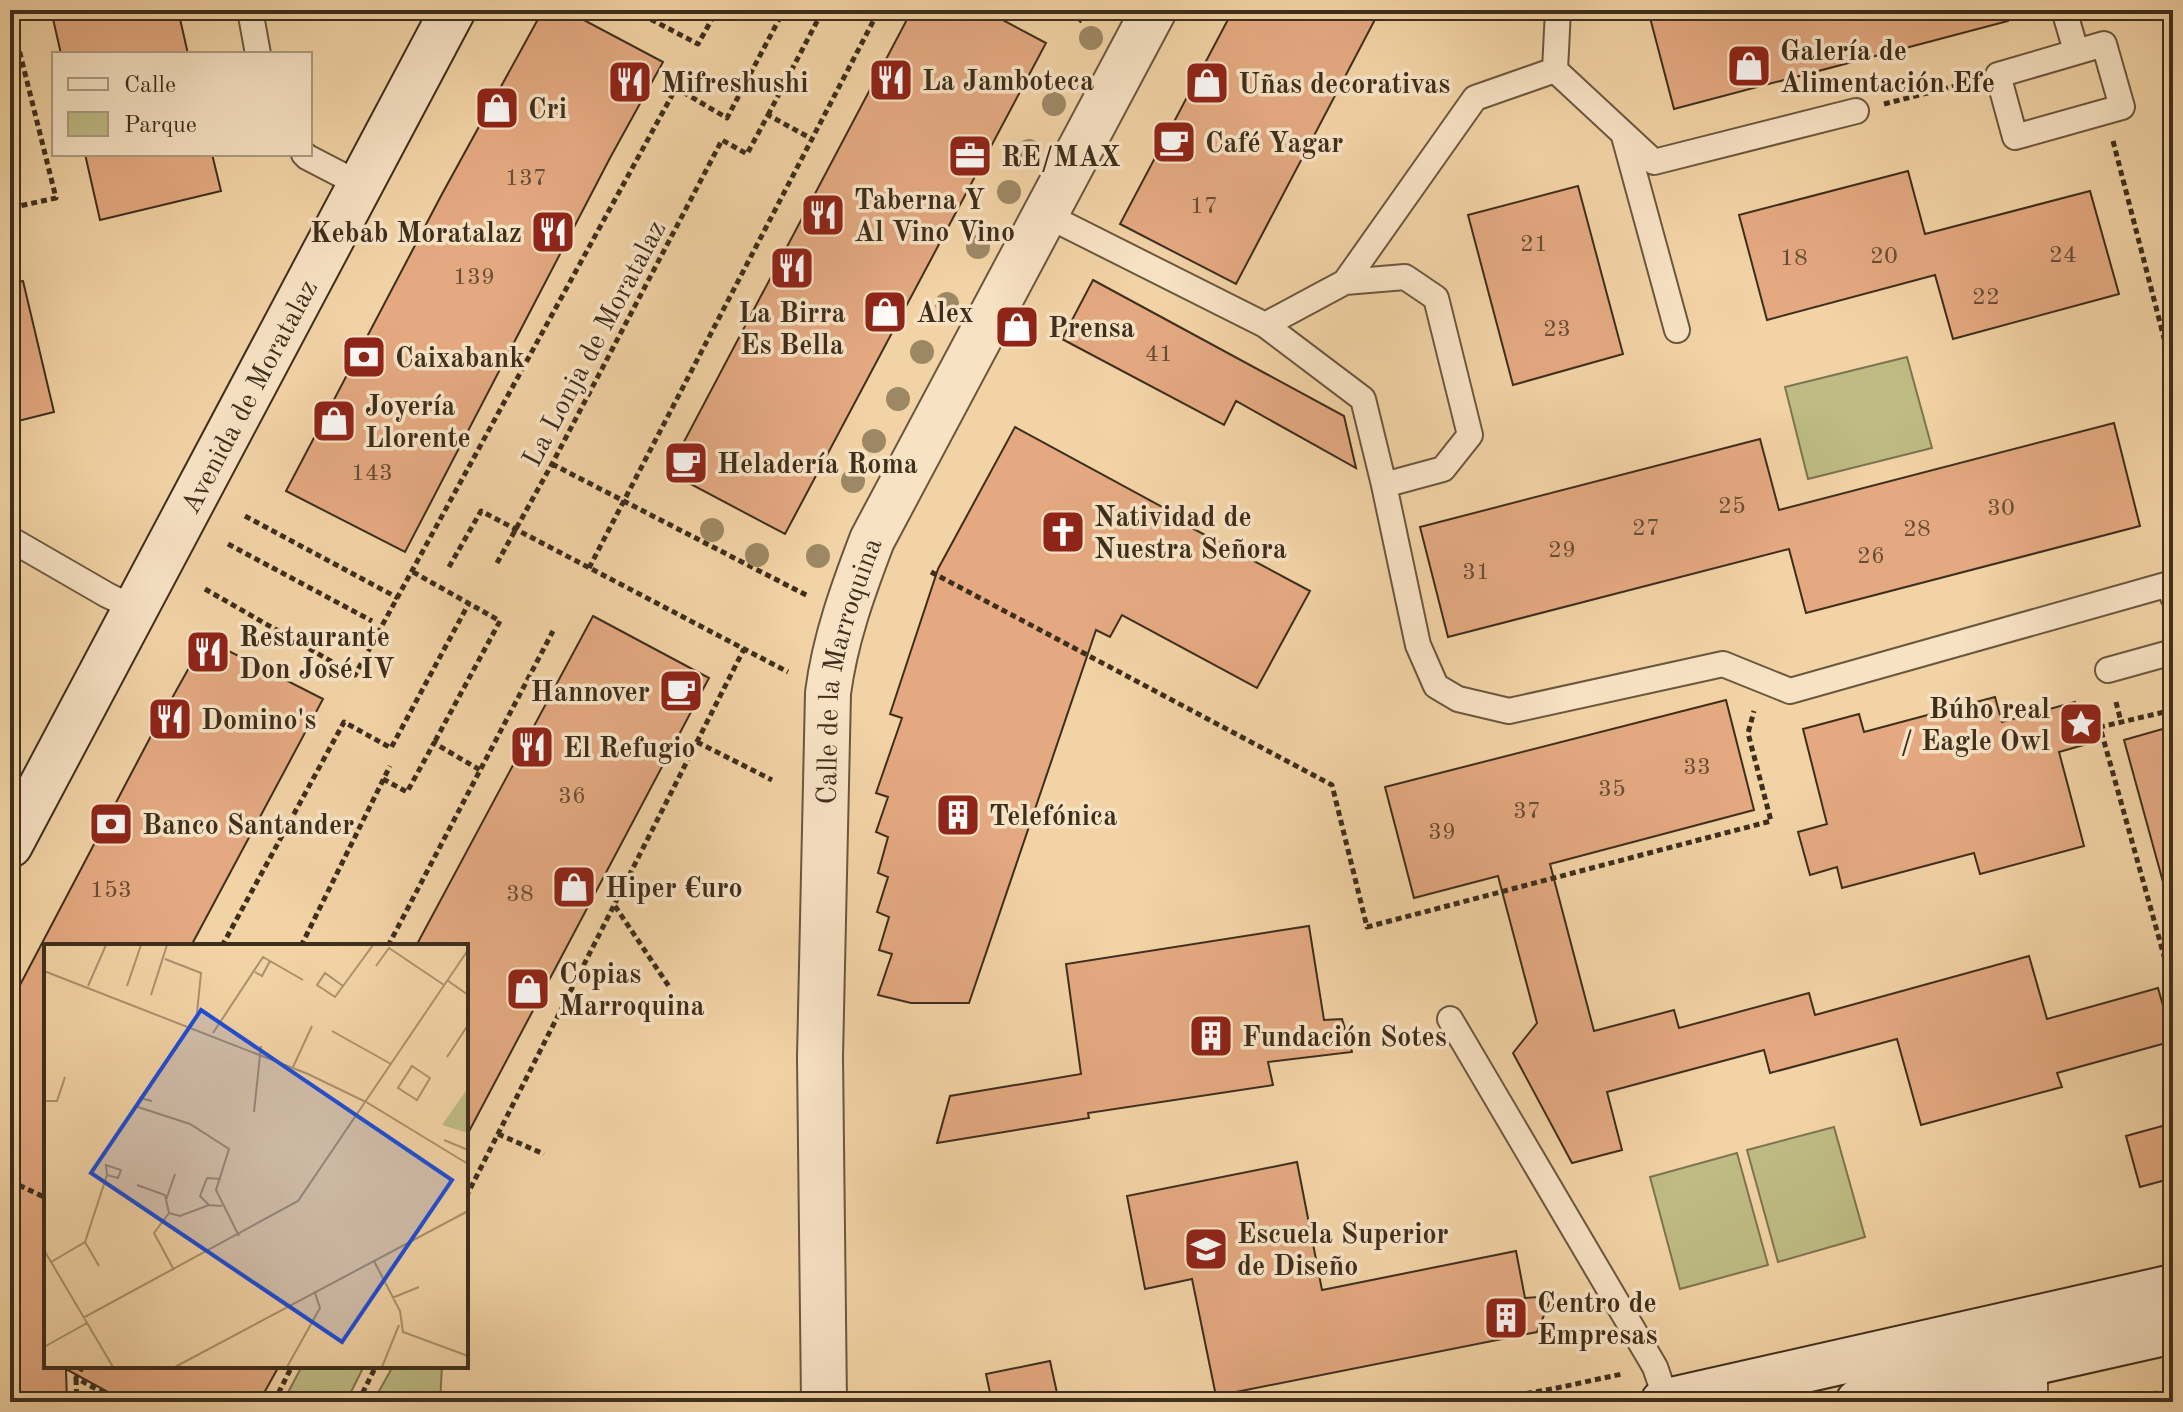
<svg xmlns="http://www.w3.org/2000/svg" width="2183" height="1412" font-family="'Old Standard TT',serif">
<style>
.green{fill:#bebb84;stroke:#7e7450;stroke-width:2}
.building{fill:#e4a981;stroke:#3e2e1c;stroke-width:2}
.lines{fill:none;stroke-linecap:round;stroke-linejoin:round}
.lane-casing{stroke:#6b573e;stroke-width:28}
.street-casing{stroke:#6b573e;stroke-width:48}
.secondary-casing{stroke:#3e2e1c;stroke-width:48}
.path{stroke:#3e2e1c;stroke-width:5;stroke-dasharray:6 4;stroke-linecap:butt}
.lane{stroke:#f7e2c4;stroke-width:24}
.street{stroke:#f7e2c4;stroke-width:44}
.secondary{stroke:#f7e2c4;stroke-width:44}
.tree{fill:#9d8865}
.labels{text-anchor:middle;stroke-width:7;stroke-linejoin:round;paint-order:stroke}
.number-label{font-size:24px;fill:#684d35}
.poi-label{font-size:28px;font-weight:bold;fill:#3e2e1c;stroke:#f7e2c4;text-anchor:start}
.street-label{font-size:28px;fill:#3e2e1c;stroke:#f7e2c4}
.inset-road{fill:none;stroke:#aa916e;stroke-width:2}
.view{fill:#1d4ed8;fill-opacity:0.15;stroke:#1d4ed8;stroke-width:4}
.inset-edge{fill:none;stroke:#3e2e1c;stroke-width:4}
</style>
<rect width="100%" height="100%" fill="#f2d3a5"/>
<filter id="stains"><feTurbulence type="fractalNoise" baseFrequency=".0025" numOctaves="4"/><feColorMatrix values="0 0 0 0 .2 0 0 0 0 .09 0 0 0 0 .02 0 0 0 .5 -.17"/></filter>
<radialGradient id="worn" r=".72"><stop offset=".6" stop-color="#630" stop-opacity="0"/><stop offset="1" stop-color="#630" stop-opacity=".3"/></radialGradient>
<path class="green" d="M1907,357L1932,448L1808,479L1785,387Z
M1834,1127L1865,1237L1778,1262L1747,1150Z
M1737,1153L1768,1265L1680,1289L1650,1177Z
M302,1366H364L346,1402H283Z
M393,1366H442L440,1402H373Z"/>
<path class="building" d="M51,10H178L188,54H61Z
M543,10H565L663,62L610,158L405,552L286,491L442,194Z
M912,10H984L1046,43L785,534L668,472Z
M1233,10H1380L1236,284L1120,224Z
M1648,10H2007L2008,21L1674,109Z
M85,154H212L221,191L100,220Z
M1908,171L1925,234L2090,191L2119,294L1953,339L1935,275L1767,320L1739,215Z
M1578,186L1623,354L1513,385L1468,215Z
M1093,280L1344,416L1356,468L1236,401L1224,425L1062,339Z
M23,281L54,412L10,423V282Z
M2114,423L2140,526L1806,613L1789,549L1448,637L1420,527L1760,439L1779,510Z
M1015,427L1177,515L1175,519L1310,591L1257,688L1122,615L1110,637L1096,630L969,1003H911L878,995L892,954L879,950L889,917L877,912L888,877L878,873L888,837L876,832L888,797L876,793L902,718L890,714L938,569Z
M593,616L709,678L466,1137V946H416Z
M205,639L323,699L191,946H46V1366H279L259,1402H126L66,1369L67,1402H10V1004L152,734Z
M1995,697L2002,722L2075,702L2087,744L2059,752L2084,846L1980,874L1974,853L1842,888L1837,867L1810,875L1798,832L1827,824L1803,729L1859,714L1864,732Z
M1726,700L1754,810L1550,864L1594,1031L1674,1010L1679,1028L1809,993L1815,1015L2029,956L2047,1019L2158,988L2173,1041L2057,1073L2062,1087L1921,1125L1897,1039L1770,1073L1764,1050L1607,1092L1622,1150L1572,1163L1513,1053L1537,1023L1498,876L1414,898L1385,787Z
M2173,726V881L2163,882L2124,740Z
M1309,926L1324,1020L1342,1019L1352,1052L1268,1062L1273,1085L1088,1113L1089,1118L937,1143L950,1096L1081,1074L1066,964Z
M2173,1123V1178L2140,1187L2126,1136Z
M1297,1162L1322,1290L1516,1251L1525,1298L1552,1296L1537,1332L1216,1396L1192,1279L1145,1289L1127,1196Z
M1050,1361L1059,1402H992L986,1374Z"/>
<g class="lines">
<g class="lane-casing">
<path id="lane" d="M250,10L258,54
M1558,10L1555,70L1654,162L1856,111
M2064,10L2076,51
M2104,44L2122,107L2015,137L1998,75Z
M1624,136L1677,330
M304,154L307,157L359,184
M1044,214L1265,325L1363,399L1384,485L1418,645L1436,686L1458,699L1509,711L1723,664L1790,691L2169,584L2173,597
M1345,282L1475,98L1555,70
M1265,325L1345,282L1405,277L1436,298L1470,435L1443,469L1384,485
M10,539L107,595L136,609
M2108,670L2173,652
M1450,1019L1655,1367L1667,1402"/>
</g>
<g class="street-casing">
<g id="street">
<path d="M2017,1330L2025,1366V1402"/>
<path id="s1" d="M824,1402L820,1057L828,693C835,639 853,590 872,540L1154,10"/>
</g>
</g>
<g class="secondary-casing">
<g id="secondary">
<path id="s2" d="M10,845L453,10"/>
<path d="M1663,1402L2173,1287"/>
<path d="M1858,1402L2173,1331"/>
</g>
</g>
<path class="path" d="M633,10L698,44L717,10
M1062,10L1082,21
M10,13L56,198L10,208
M1884,104L1967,83
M768,115L823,10
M2113,141L2173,373
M552,464L808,596
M245,516L398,598
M228,544L372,621
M497,563L552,464L722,140L747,154L768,115L812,139
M449,567L481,511L788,672
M589,568L879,10
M413,572L500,621L434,743
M931,572L1332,785L1367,927L1771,821L1748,733L1754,711
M205,589L355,675L676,88L727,118L784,10
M2116,702L2121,722
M2173,710L2100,727L2173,988
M697,742L772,780
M383,779L407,792L434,743L480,770
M615,906L670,988
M222,946L344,722L391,748L469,603
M301,946L390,766
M388,946L553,631
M498,1134L544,1154
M10,1181L46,1198
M466,1197L744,649
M83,1366L76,1378L120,1402
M76,1379L77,1402
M2154,1391L2156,1402
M274,1402L292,1366
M358,1402L376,1366
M1477,1402L1552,1389L1622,1374"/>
<use href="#lane" class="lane"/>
<use href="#street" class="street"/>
<use href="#secondary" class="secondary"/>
</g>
<g class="tree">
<circle cx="1091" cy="38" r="12"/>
<circle cx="1054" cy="104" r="12"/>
<circle cx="1029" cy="151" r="12"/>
<circle cx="1009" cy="192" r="12"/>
<circle cx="978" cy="247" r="12"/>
<circle cx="947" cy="304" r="12"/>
<circle cx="922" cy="352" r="12"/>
<circle cx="898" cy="399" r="12"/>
<circle cx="874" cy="441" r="12"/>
<circle cx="853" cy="481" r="12"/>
<circle cx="712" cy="530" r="12"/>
<circle cx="757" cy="555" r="12"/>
<circle cx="818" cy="556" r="12"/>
</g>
<defs>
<g id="shop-square" transform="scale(2.3)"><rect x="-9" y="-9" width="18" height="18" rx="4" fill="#8f2418" stroke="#f7e2c4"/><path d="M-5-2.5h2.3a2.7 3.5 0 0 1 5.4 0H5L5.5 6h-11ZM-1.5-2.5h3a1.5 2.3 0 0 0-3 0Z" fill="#fff"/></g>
<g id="restaurant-square" transform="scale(2.3)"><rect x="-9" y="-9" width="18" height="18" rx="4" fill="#8f2418" stroke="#f7e2c4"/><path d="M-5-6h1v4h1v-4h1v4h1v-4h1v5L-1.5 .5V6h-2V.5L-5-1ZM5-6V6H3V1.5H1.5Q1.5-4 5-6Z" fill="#fff"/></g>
<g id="cafe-square" transform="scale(2.3)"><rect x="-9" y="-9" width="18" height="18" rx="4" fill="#8f2418" stroke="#f7e2c4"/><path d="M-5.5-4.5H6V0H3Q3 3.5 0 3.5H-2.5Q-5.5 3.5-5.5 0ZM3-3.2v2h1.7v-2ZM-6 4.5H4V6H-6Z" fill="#fff"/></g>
<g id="office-square" transform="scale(2.3)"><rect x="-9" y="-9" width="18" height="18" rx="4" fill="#8f2418" stroke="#f7e2c4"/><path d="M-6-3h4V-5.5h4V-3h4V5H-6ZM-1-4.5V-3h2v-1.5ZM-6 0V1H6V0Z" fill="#fff"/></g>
<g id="bank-square" transform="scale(2.3)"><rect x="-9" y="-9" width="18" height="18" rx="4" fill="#8f2418" stroke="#f7e2c4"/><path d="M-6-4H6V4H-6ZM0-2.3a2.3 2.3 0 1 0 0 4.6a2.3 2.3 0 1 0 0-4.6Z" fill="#fff"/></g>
<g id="church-square" transform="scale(2.3)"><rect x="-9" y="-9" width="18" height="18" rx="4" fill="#8f2418" stroke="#f7e2c4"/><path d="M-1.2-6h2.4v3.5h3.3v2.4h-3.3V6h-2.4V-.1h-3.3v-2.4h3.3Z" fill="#fff"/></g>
<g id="sight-square" transform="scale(2.3)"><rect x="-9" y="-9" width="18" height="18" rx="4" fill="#8f2418" stroke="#f7e2c4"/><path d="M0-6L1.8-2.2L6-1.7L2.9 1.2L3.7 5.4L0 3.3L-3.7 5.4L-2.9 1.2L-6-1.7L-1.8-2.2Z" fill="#fff"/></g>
<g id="building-square" transform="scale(2.3)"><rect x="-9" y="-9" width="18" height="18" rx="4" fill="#8f2418" stroke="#f7e2c4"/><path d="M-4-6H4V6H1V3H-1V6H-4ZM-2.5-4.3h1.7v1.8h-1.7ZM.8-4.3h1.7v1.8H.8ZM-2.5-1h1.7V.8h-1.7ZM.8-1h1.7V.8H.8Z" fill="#fff"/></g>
<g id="university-square" transform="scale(2.3)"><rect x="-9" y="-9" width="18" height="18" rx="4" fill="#8f2418" stroke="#f7e2c4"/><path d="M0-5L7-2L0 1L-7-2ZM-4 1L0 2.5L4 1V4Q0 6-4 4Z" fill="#fff"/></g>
</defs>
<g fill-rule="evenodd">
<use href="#shop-square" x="1749" y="66"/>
<use href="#restaurant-square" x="891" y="80"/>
<use href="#restaurant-square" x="630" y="82"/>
<use href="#shop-square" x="1207" y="83"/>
<use href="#shop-square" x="497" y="108"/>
<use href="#cafe-square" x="1174" y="142"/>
<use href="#office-square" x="970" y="156"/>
<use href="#restaurant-square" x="823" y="215"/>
<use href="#restaurant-square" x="553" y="232"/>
<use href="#restaurant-square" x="792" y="268"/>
<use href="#shop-square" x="885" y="312"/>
<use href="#shop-square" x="1017" y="327"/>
<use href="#bank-square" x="364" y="357"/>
<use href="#shop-square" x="334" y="421"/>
<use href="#cafe-square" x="686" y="463"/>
<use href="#church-square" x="1063" y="532"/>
<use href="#restaurant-square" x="208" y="652"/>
<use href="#cafe-square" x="681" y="691"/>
<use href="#restaurant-square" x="170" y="719"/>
<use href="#sight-square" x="2081" y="724"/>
<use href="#restaurant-square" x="532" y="747"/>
<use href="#building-square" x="958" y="815"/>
<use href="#bank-square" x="111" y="824"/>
<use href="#shop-square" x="574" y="887"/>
<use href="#shop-square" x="528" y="989"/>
<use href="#building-square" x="1211" y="1036"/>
<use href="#university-square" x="1206" y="1249"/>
<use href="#building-square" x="1506" y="1318"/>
</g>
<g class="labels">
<g class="number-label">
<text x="526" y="185">137</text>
<text x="1204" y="213">17</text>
<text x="1534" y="251">21</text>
<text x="2063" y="262">24</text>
<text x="1884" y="263">20</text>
<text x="1794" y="265">18</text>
<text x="474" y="284">139</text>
<text x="1986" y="304">22</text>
<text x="1557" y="336">23</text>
<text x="1159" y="361">41</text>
<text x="372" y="480">143</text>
<text x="1732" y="513">25</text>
<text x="2001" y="515">30</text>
<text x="1646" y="535">27</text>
<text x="1917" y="536">28</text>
<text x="1562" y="557">29</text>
<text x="1871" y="563">26</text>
<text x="1476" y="579">31</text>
<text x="1697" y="774">33</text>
<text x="1612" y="796">35</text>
<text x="572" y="803">36</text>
<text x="1527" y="818">37</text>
<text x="1442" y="839">39</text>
<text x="111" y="897">153</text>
<text x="520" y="901">38</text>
</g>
<g class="poi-label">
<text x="1780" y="60">Galería de<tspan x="1780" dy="32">Alimentación Efe</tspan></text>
<text x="922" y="90">La Jamboteca</text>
<text x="661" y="92">Mifreshushi</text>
<text x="1238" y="93">Uñas decorativas</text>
<text x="528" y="118">Cri</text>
<text x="1205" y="152">Café Yagar</text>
<text x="1001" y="166">RE/MAX</text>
<text x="854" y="209">Taberna Y<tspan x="854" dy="32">Al Vino Vino</tspan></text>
<text x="522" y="242" text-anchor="end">Kebab Moratalaz</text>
<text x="792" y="322" text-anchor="middle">La Birra<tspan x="792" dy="32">Es Bella</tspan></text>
<text x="916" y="322">Alex</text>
<text x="1048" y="337">Prensa</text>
<text x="395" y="367">Caixabank</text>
<text x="365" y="415">Joyería<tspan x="365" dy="32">Llorente</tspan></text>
<text x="717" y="473">Heladería Roma</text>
<text x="1094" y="526">Natividad de<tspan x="1094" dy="32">Nuestra Señora</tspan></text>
<text x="239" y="646">Restaurante<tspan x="239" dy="32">Don José IV</tspan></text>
<text x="650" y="701" text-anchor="end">Hannover</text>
<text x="2050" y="718" text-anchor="end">Búho real<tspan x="2050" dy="32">/ Eagle Owl</tspan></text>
<text x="201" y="729">Domino's</text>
<text x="563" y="757">El Refugio</text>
<text x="989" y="825">Telefónica</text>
<text x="142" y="834">Banco Santander</text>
<text x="605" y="897">Hiper €uro</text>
<text x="559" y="983">Copias<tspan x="559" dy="32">Marroquina</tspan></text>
<text x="1242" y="1046">Fundación Sotes</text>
<text x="1237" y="1243">Escuela Superior<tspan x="1237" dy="32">de Diseño</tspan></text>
<text x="1537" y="1312">Centro de<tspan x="1537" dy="32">Empresas</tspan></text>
</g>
<g class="street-label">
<text transform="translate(593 343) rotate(-62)" y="10">La Lonja de Moratalaz</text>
<text dy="10" stroke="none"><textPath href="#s2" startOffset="508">Avenida de Moratalaz</textPath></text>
<text dy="10" stroke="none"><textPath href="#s1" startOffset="734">Calle de la Marroquina</textPath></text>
</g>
</g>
<g transform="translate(44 944)">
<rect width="424" height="424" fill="#f2d3a5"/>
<path d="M424,144V189L398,181Z" fill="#bebb84"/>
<path class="inset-road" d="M121,15L157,29L153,69M332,22L345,4L400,41M0,27L264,130L322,158L424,220M211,28L218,32L226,17M403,36L424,51M44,42L62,1M83,42L97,1M299,42L281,29L273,41L291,53L329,1M107,51L123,1M288,87L347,120M169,89L219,13L259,36M403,113L424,81M368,122L386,134L373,156L354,144ZM249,123L268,82M0,157H13L21,133M108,157L96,154L94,163L146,180L185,205L172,246L195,292M210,168L217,102M400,196L424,206M177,235L163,234L156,252L165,261L178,262M93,241L121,251L125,269L110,289L130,326M122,256L131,230M125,269L136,272L165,261M41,298L55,322M0,306L69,423M330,317L356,367L359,388L424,412M7,318L41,298L63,231L74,234L77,226L62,221L63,231M348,354L375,343M39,374L254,257L424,6M0,403L43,379M131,423L424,267M243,423L276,364L271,349M338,423L355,381"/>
<path class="view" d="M157,66L408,236L298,398L47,229Z"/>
<rect width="424" height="424" class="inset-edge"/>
</g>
<rect width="2183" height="1412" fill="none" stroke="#f2d3a5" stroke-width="40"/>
<rect x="12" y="12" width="2159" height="1388" fill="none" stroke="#3e2e1c" stroke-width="4"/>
<rect x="20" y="20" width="2143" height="1372" fill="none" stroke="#3e2e1c" stroke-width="2"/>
<rect x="52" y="52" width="260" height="104" fill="#f7e2c4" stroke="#ad9a81" stroke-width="2"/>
<rect x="68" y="78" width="40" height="12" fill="#f7e2c4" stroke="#ad9a81" stroke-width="2"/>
<text x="124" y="92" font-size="24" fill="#3e2e1c">Calle</text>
<rect x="68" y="112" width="40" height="24" fill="#bebb84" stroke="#ad9a81" stroke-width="2"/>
<text x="124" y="132" font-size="24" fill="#3e2e1c">Parque</text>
<rect width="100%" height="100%" filter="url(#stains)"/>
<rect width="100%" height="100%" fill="url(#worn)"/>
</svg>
